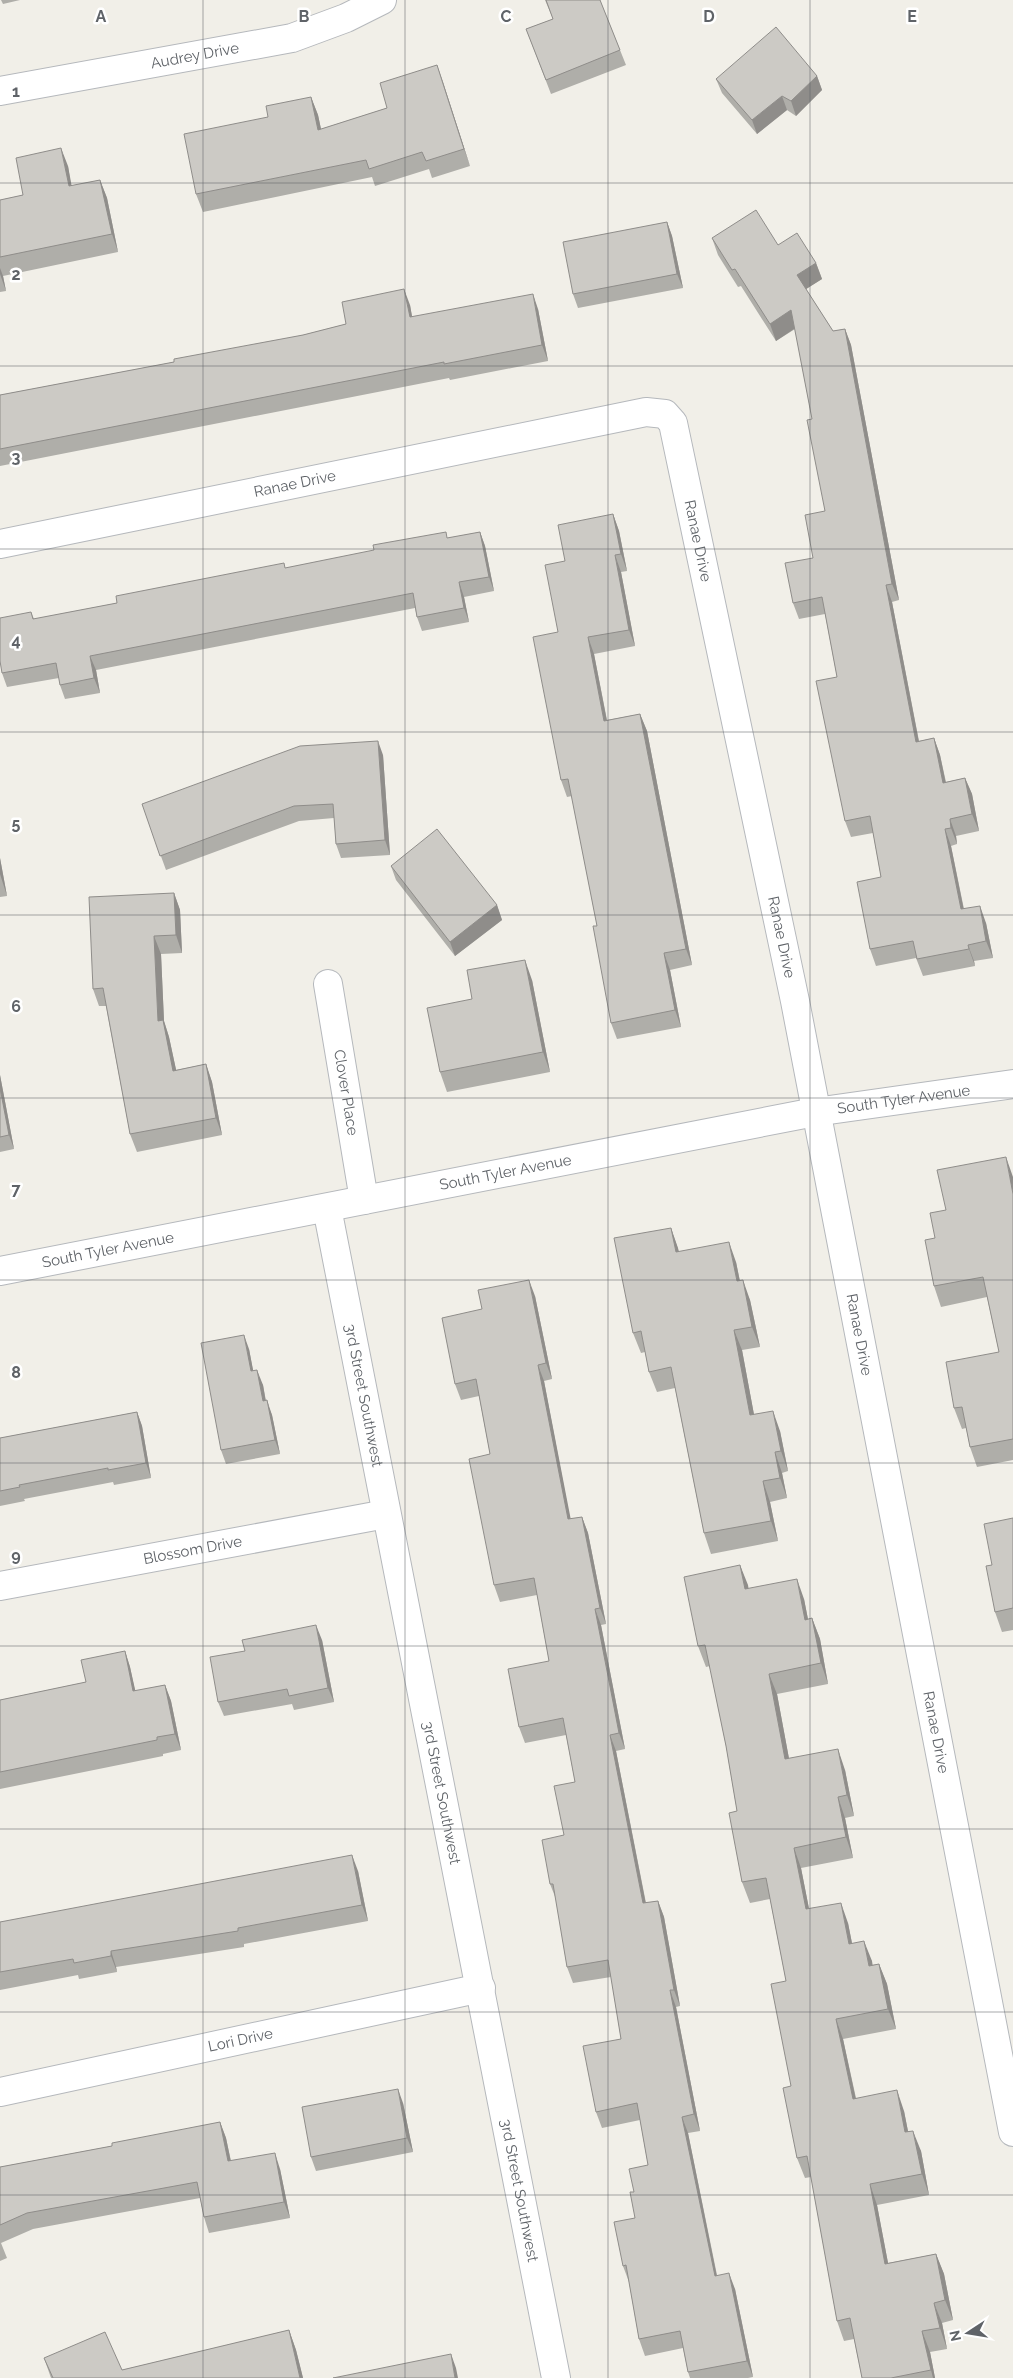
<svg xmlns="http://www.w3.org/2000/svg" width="1013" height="2378" font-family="Raleway,sans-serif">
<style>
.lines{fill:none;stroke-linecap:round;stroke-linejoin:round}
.minor-casing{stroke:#b5b8bc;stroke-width:30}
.minor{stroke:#fff;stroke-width:28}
.wall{fill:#afaea9}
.shaded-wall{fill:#8f8d8a}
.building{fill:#cccac5;stroke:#8f8d8a}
.grid{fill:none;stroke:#5f6368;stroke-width:1;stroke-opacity:0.55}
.labels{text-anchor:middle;stroke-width:5;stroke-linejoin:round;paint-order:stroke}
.street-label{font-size:15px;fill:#5f6368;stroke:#fff}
.grid-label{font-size:16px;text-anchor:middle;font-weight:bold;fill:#5f6368;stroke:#fff;stroke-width:5;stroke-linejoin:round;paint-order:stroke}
</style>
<rect width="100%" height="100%" fill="#f1efe8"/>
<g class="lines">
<g class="minor-casing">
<g id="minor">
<path id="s1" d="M0,91L292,38L346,18L382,0"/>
<path id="s2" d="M0,544L646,412L665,414L673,423L795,1001L1013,2132"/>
<path id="s3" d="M328,984L364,1200"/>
<path id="s4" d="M327,1208L556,2378"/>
<path id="s5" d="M0,1271L815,1112L1013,1084"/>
<path id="s6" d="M0,1586L386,1514"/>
<path id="s7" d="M0,2092L481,1988"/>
</g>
</g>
<use href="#minor" class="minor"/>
</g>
<path class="wall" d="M1,0H20L3,4Z
M545,0H600L626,65L551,94L526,29L553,19Z
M437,65L470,166L432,178L429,169L375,186L372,177L203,212L196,194L268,117L311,97L318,115L321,129L387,108Z
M817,76L822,90L796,116L787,110L757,134L722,93L716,79Z
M68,166L71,186L100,180L107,198L118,252L3,276L6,291L0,292V200L23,195Z
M667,222L672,236L683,288L578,308L573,294Z
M712,238L778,245L816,263L822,279L806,289L833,331L845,329L851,345L899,600L892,602L919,741L934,738L940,755L946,782L965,778L972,794L979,831L956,836L957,844L951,846L964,909L986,923L993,958L974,961L975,966L923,976L916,958L876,966L870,949L881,877L873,833L851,837L845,821L837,677L825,614L799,619L793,603L813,558L825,511L812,419L795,329L776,341L741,286L738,287L718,255Z
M410,305L412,317L538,309L548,361L450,380L449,378L0,466V395L174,362L303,335L346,324Z
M613,514L619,531L627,571L621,572L635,646L594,654L607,720L640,714L647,731L692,965L670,970L681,1027L617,1039L611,1023L597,926L572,796L567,797L561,780L558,632L565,561Z
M480,532L485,546L494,591L464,597L469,622L422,631L417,617L415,608L96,670L100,693L65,699L60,685L59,678L7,687L2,673L31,612L34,619L117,603L286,568Z
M383,755L390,855L341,858L336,844L334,818L299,821L166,870L142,804Z
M0,858L7,896L0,897Z
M391,866L497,905L502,920L455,956L396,880Z
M174,893L180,910L182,953L161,954L164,1021L169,1037L176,1070L206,1064L212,1082L222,1135L137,1152L130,1134L106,1006H99L93,989Z
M532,980L550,1072L447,1092L440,1072L472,999Z
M0,1075L14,1149L0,1152Z
M1013,1178V1460L977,1467L970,1447L966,1428L962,1429L954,1408L999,1352L987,1297L941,1307L934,1286L946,1210Z
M671,1228L679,1252L736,1262L740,1281L750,1300L760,1347L742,1350L754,1415L780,1431L788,1471L782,1473L787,1498L770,1502L778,1541L711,1554L704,1533L675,1388L657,1392L649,1372L645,1352L641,1353L633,1333Z
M535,1296L552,1379L544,1381L570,1519L582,1517L588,1533L606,1624L601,1625L625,1749L616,1751L646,1903L658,1901L664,1917L680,2006L676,2007L700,2131L688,2133L717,2275L735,2289L753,2377L748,2378H690L688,2372L683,2348L645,2356L639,2339L629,2282L623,2266L635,2218L634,2192L648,2165L640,2120L602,2128L596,2112L621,2039L611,1977L573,1983L567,1967L556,1899L550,1884L564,1835L575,1782L566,1735L525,1743L519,1727L549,1661L537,1595L500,1602L494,1585L490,1454L479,1396L461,1400L455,1384Z
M249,1349L253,1371L263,1385L266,1401L272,1415L280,1454L226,1464L221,1450Z
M137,1412L142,1426L151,1478L114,1485L113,1482L24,1499L25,1501L0,1506V1438Z
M1013,1518V1630L1002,1632L995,1612L992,1565Z
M740,1565L748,1589L804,1599L808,1619L812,1618L820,1639L828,1684L777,1694L789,1759L845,1770L854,1816L845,1818L853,1858L801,1868L809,1909L848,1923L852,1943L872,1961V1965L879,1964L887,1984L896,2029L843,2039L856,2098L904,2111L908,2131L921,2151L929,2195L877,2205L888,2263L936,2254L944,2274L953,2320L942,2323L947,2349L930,2352L935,2378H862L854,2339L844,2341L837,2321L811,2177L805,2178L797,2158L791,2086L786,1981L770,1899L750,1903L742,1882L737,1811L726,1746L710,1666L706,1667L698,1646Z
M322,1640L334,1702L294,1710L292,1704L224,1716L218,1702L245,1651Z
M125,1651L130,1667L135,1691L165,1685L171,1701L181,1750L163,1754V1756L0,1789V1700L86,1682Z
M358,1871L368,1921L244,1944V1947L116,1967L117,1972L79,1979L78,1975L0,1990V1922Z
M403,2103L413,2152L316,2171L311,2157Z
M220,2122L226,2138L231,2161L280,2169L290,2218L209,2233L204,2217L200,2198L33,2229L1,2243L7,2258L0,2261V2167L112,2146Z
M289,2330L296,2350L303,2378H51L44,2358L122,2370Z"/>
<path class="shaded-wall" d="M437,65L443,82L470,166L464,149Z
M817,76L822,90L796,116L791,101Z
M782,96L787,110L757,134L752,120Z
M311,97L318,115L325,148L318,130Z
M61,148L68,166L75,204L69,186Z
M100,180L107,198L118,252L112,234Z
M667,222L672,236L683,288L677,274Z
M816,263L822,279L803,291L797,275Z
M0,268L3,276L6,291L0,274Z
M404,289L410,305L415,333L410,317Z
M533,294L538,309L548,361L542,345Z
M791,310L797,327L776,341L770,324Z
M845,329L851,345L899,600L892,584Z
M613,514L619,531L627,571L621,554Z
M480,532L485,546L494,591L489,577Z
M615,555L621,572L635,646L629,630Z
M459,582L464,597L469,622L464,608Z
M886,585L892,602L922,758L916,742Z
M588,637L594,654L610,737L604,721Z
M90,656L96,670L100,693L94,678Z
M640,714L647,731L692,965L686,949Z
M934,738L940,755L949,799L943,783Z
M378,741L383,755L390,855L385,840Z
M965,778L972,794L979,831L972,814Z
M950,819L956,836L957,844L951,828Z
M945,829L951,846L967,926L961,909Z
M0,858L7,896L0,874Z
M174,893L180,910L182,953L176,935Z
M497,905L502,920L455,956L450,942Z
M980,906L986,923L993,958L986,941Z
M154,936L161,954L164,1021L169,1037L180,1088L173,1071L158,1021Z
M968,945L974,961L975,966L969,949Z
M664,953L670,970L681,1027L675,1010Z
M525,960L532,980L550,1072L543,1052Z
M206,1064L212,1082L222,1135L216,1118Z
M0,1075L14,1149L9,1135L0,1088Z
M1006,1157L1013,1177V1194Z
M671,1228L678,1248L683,1272L676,1252Z
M729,1242L736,1262L744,1302L737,1281Z
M529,1280L535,1296L552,1379L546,1363Z
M743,1280L750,1300L760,1347L752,1327Z
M734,1330L742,1350L758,1436L750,1415Z
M244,1335L249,1349L256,1385L251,1371Z
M538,1365L544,1381L574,1536L568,1519Z
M257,1370L263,1385L268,1415L263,1401Z
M267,1400L272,1415L280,1454L275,1440Z
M773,1411L780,1431L788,1471L781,1451Z
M137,1412L142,1426L151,1478L146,1463Z
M775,1452L782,1473L787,1498L780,1478Z
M763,1481L770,1502L778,1541L771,1521Z
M582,1517L588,1533L606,1624L600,1608Z
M740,1565L748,1585L752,1610L745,1589Z
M797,1579L804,1599L812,1640L805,1620Z
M595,1609L601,1625L625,1749L619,1733Z
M812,1618L820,1639L828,1684L821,1663Z
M316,1625L322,1640L334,1702L328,1688Z
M125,1651L130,1667L139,1707L133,1691Z
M769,1674L777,1694L793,1780L785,1759Z
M165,1685L171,1701L181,1750L175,1734Z
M610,1735L616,1751L649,1920L643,1903Z
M838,1749L845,1770L854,1816L847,1795Z
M838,1797L845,1818L853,1858L846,1837Z
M794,1848L801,1868L813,1929L806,1909Z
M352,1855L358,1871L368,1921L362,1905Z
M658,1901L664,1917L680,2006L674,1990Z
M841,1903L848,1923L856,1964L849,1944Z
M864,1941L872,1961L876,1986L869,1966Z
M111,1951L116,1967L117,1972L111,1956Z
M879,1964L887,1984L896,2029L888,2009Z
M670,1990L676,2007L700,2131L694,2114Z
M836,2019L843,2039L860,2119L853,2099Z
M398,2089L403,2103L413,2152L407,2138Z
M897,2090L904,2111L912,2152L905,2132Z
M682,2117L688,2133L720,2292L715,2276Z
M220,2122L226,2138L234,2177L228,2161Z
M913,2131L921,2151L929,2195L922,2174Z
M275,2153L280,2169L290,2218L284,2202Z
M870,2184L877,2205L892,2284L885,2264Z
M936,2254L944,2274L953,2320L945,2300Z
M729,2273L735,2289L753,2377L747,2361Z
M934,2303L942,2323L947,2349L940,2328Z
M289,2330L296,2350L303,2378H300Z
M922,2331L930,2352L935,2378H933L931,2370Z
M451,2354L456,2368L458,2378H455Z"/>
<path class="building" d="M546,0H600L620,50L546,80L526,29L553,19Z
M776,27L817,76L791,101L782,96L752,120L716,79Z
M437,65L464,149L426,161L422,152L369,169L366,160L196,194L184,134L268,117L266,106L311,97L318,130L387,108L380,83Z
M61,148L69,186L100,180L112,234L0,257V200L23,195L16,158Z
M756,210L778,245L797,233L816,263L797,275L833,331L845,329L892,584L886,585L916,742L934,738L943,783L965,778L972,814L950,819L951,828L945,829L961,909L980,906L986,941L968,945L969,949L917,959L913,941L870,949L857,882L881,877L870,816L845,821L816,681L837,677L822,597L793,603L785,563L813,558L805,515L825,511L807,420L812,419L791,310L770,324L735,269L732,270L712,238Z
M667,222L677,274L573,294L563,242Z
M404,289L410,317L533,294L542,345L444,364V362L0,449V395L174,362V359L303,335L346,324L342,302Z
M613,514L621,554L615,555L629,630L588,637L604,721L640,714L686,949L664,953L675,1010L611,1023L593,926H597L568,779L561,780L533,637L558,632L545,565L565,561L558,525Z
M446,532L447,538L480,532L489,577L459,582L464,608L417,617L413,593L90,656L94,678L60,685L56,663L2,673L0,661V618L31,612L33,619L117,603L116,596L284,563L285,568L374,550L373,545Z
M378,741L385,840L336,844L333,804L294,806L160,856L142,804L300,746Z
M437,829L497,905L450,942L391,866Z
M174,893L176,935L154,936L158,1021L163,1020L173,1071L206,1064L216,1118L130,1134L103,988L93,989L89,897Z
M525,960L543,1052L440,1072L427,1008L472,999L467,970Z
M0,1088L9,1135L0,1137Z
M1006,1157L1013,1194V1439L970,1447L962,1407L954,1408L946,1362L999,1352L983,1277L934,1286L925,1240L935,1238L930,1213L946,1210L937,1170Z
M671,1228L676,1252L729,1242L737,1281L743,1280L752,1327L734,1330L750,1415L773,1411L781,1451L775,1452L780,1478L763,1481L771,1521L704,1533L671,1367L649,1372L641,1331L633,1333L614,1238Z
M529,1280L546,1363L538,1365L568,1519L582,1517L600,1608L595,1609L619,1733L610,1735L643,1903L658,1901L674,1990H670L694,2114L682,2117L715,2276L729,2273L747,2361L688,2372L680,2331L639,2339L626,2265L623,2266L614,2222L635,2218L630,2192H634L629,2169L648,2165L637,2103L596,2112L583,2046L621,2039L608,1960L567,1967L553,1884H550L542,1840L564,1835L554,1786L575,1782L563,1718L519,1727L508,1669L549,1661L534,1578L494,1585L469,1459L490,1454L476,1379L455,1384L442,1318L482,1309L478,1290Z
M244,1335L251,1371L257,1370L263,1401L267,1400L275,1440L221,1450L201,1343Z
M137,1412L146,1463L108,1470V1468L19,1485L20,1487L0,1491V1438Z
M1013,1518V1608L995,1612L986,1566L992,1565L984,1524Z
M740,1565L745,1589L797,1579L805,1620L812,1618L821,1663L769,1674L785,1759L838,1749L847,1795L838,1797L846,1837L794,1848L806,1909L841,1903L849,1944L864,1941L869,1966L879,1964L888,2009L836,2019L853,2099L897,2090L905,2132L913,2131L922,2174L870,2184L885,2264L936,2254L945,2300L934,2303L940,2328L922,2331L931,2370L891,2378H862L850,2318L837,2321L807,2156L797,2158L783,2088L791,2086L771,1984L786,1981L766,1878L742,1882L729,1813L737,1811L726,1746L705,1645L698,1646L684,1577Z
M316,1625L328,1688L289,1696L287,1689L218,1702L210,1657L245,1651L242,1640Z
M125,1651L133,1691L165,1685L175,1734L157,1737V1740L0,1772V1700L86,1682L81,1660Z
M352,1855L362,1905L238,1928V1931L111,1951V1956L74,1963L73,1959L0,1972V1922Z
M398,2089L407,2138L311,2157L302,2107Z
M220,2122L228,2161L275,2153L284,2202L204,2217L197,2182L27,2213L0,2225V2167L112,2146V2143Z
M289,2330L300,2378H53L44,2358L105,2332L122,2370Z
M451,2354L455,2378H333Z"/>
<path class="grid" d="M203,0V2378M405,0V2378M608,0V2378M810,0V2378M0,183H1013M0,366H1013M0,549H1013M0,732H1013M0,915H1013M0,1098H1013M0,1280H1013M0,1463H1013M0,1646H1013M0,1829H1013M0,2012H1013M0,2195H1013"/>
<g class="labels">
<g class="street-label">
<text dy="5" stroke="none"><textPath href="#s1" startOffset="198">Audrey Drive</textPath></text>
<text dy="5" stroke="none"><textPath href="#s2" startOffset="301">Ranae Drive</textPath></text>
<text dy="5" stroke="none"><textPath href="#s2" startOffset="811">Ranae Drive</textPath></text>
<text dy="5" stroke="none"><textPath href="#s2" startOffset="1216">Ranae Drive</textPath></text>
<text dy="5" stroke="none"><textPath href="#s3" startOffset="110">Clover Place</textPath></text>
<text dy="5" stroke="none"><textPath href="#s5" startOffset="920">South Tyler Avenue</textPath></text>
<text dy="5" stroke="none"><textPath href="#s5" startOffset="515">South Tyler Avenue</textPath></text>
<text dy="5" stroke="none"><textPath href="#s5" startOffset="110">South Tyler Avenue</textPath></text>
<text dy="5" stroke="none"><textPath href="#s2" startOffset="1621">Ranae Drive</textPath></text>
<text dy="5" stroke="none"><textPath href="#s4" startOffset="191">3rd Street Southwest</textPath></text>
<text dy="5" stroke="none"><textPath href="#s6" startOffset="196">Blossom Drive</textPath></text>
<text dy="5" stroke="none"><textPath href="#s2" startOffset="2026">Ranae Drive</textPath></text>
<text dy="5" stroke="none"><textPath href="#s4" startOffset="596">3rd Street Southwest</textPath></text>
<text dy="5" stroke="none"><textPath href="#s7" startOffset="246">Lori Drive</textPath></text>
<text dy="5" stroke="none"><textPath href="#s4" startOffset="1001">3rd Street Southwest</textPath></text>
</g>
</g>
<g class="grid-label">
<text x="101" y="22">A</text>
<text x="304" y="22">B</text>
<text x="506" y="22">C</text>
<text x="709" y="22">D</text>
<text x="912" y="22">E</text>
<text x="16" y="97">1</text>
<text x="16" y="280">2</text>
<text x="16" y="463">3</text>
<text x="16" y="646">4</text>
<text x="16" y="829">5</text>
<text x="16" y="1012">6</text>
<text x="16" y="1195">7</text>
<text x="16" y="1378">8</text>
<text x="16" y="1561">9</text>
</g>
<g transform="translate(968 2333) rotate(258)" stroke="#ffffff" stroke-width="4" paint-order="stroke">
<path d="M0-4L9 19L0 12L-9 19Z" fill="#5f6368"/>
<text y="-8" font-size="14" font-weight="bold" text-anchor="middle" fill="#5f6368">N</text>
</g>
</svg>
